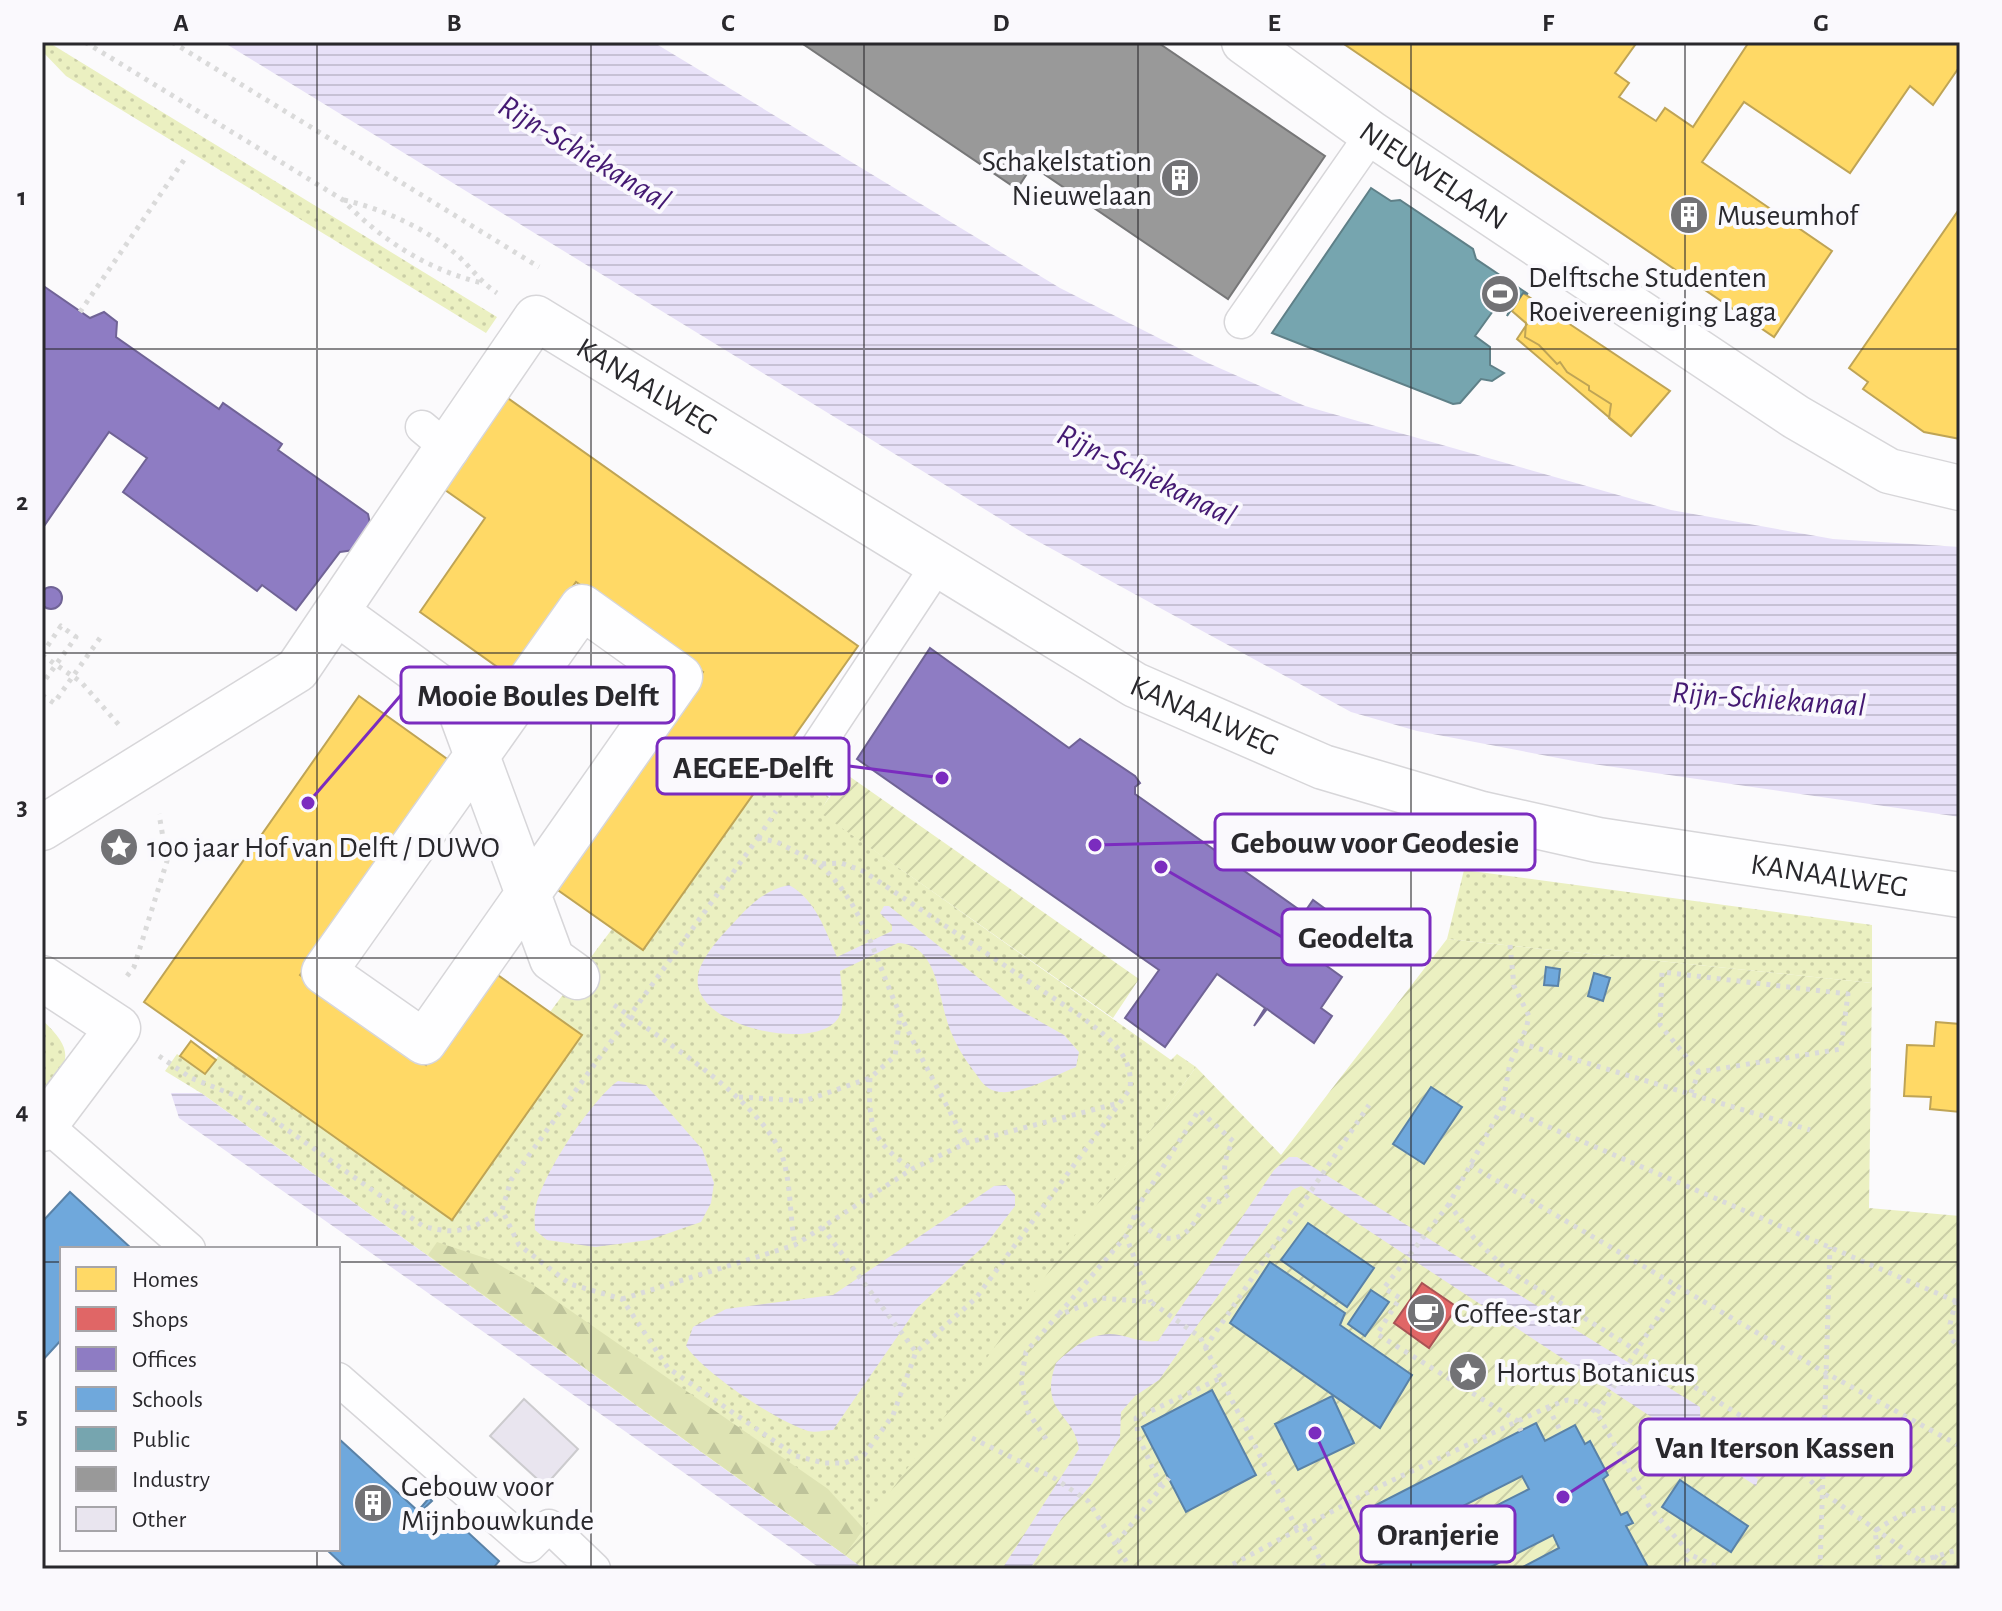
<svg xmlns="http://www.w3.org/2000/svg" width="2002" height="1611" font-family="'Alegreya Sans',sans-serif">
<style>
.grass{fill:url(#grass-dots)}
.forest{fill:url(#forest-firs)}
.garden{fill:url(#garden-furrows)}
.water{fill:url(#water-rules)}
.homes{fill:#ffd966;stroke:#bfa455;stroke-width:2}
.shops{fill:#e06666;stroke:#a95355;stroke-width:2}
.offices{fill:#8e7cc3;stroke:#706396;stroke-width:2}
.schools{fill:#6fa8dc;stroke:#5a82a7;stroke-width:2}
.public{fill:#76a5af;stroke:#5f8088;stroke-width:2}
.industry{fill:#999;stroke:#777778;stroke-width:2}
.building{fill:#e9e5ef;stroke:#cccbce;stroke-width:2}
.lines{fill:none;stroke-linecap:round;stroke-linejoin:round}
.service-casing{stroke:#d7d6d9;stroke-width:35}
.pedestrian-casing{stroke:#d7d6d9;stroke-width:47}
.minor-casing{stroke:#d7d6d9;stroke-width:47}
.path{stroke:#dadada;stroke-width:5;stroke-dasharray:4 6;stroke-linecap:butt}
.service{stroke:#fefeff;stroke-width:32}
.pedestrian{stroke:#fefeff;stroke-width:44}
.minor{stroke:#fefeff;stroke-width:44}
.grid{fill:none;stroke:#29282c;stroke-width:2;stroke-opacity:0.55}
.labels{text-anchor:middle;stroke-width:8;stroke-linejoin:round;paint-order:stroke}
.poi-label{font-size:30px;fill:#29282c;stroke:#faf9fd;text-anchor:start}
.street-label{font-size:30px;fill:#29282c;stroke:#faf9fd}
.water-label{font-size:32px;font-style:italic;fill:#441972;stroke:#faf9fd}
.leader{fill:none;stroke:#7b2cbf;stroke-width:3}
.callout-dot{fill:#7b2cbf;stroke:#faf9fd;stroke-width:3}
.callout{fill:#faf9fd;stroke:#7b2cbf;stroke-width:3}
.callout-label{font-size:32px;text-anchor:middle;font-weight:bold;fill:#29282c}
.neatline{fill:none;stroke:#29282c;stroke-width:3}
.grid-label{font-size:26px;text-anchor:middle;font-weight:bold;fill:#29282c}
</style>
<defs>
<pattern id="grass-dots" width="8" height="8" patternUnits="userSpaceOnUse" patternTransform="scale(2)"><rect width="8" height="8" fill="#ebf0c1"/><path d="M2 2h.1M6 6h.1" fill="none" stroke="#cacea6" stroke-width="1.8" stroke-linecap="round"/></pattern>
<pattern id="forest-firs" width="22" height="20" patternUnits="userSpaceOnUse" patternTransform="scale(2)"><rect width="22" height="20" fill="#dee3b3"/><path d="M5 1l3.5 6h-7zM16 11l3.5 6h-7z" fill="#bec39a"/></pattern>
<pattern id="garden-furrows" width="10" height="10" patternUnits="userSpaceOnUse" patternTransform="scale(2)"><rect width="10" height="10" fill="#ebf0c1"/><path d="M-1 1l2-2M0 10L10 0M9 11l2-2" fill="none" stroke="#cacea6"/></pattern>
<pattern id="water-rules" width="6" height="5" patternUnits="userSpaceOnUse" patternTransform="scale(2)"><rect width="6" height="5" fill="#e8e1f8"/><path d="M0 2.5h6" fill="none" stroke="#c7c1d5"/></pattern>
</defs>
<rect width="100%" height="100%" fill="#fbfafc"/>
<path class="grass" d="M42,42H48L497,317L486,333L66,76L42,51Z
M776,761L829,797L820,812L1171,1060L1177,1054L1196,1067L1066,1249L864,1569L201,1093L165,1071L177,1054L205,1074L219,1055L452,1219L582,1035L550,1012L612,929L643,950Z
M1464,870L1872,925V983L1447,939Z
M42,1020C76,1051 70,1063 42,1096Z"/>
<path class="forest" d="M437,1242L491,1260L529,1282L828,1489L864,1529L845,1555L428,1255Z"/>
<path class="garden" d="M846,774L1139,979L1113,1018L819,812Z
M1447,939L1872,983L1869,1208L1960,1216V1569H862L845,1555L1196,1067L1281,1155Z"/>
<path class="water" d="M223,42H653L1060,288L1208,363L1305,406L1671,510L1833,539L1960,547V817L1579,762L1417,731L1351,712L1030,537Z
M789,885C816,900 825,930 837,957L892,931V925L880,913L884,906H889L1016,1008L1064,1035L1079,1052L1076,1067C1054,1076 1023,1094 1000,1092C988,1091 982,1083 976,1074C966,1061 957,1047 951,1032C938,1002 940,945 898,943L840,971C841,986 848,1011 834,1023C803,1051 683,1023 699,971C703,958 717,940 726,931C746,910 760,891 789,885Z
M618,1081L646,1085L702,1149L714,1183L711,1203L701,1222L649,1240L595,1247L547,1240L535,1230C535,1224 534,1218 535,1212C538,1180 592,1099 618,1081Z
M171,1093H201L864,1569H821L179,1118Z
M1289,1157H1297L1700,1407L1701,1439L1758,1479L1756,1486L1301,1186L1292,1190L1159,1380L1135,1396L1121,1412L1120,1437L1091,1485L1062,1518L1030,1569H1002L1079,1449C1074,1412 1038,1413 1056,1363C1073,1347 1094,1330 1119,1335C1133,1338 1144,1343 1158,1341L1274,1170Z
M1006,1185L1015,1195V1206L986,1244L917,1308L833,1430C825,1430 816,1433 808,1431C775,1420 705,1374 686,1346L693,1327L726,1309L833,1295L994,1186Z"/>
<path class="homes" d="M1341,42H1630L1635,45L1615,73L1629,83L1619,97L1656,121L1665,108L1693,127L1749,42H1960V66L1933,105L1910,86L1850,173L1744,102L1702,162L1832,251L1774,337Z
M1960,208V439L1924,432L1863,389L1868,382L1849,368Z
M1523,293L1670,391L1631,436L1609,418L1611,404L1589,390V386L1567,372L1560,362L1557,364L1539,345L1525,337L1526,323L1512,311Z
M1523,293L1670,391L1631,436L1517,339L1527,324L1512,311Z
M502,394L858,646L643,950L552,886L703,672L576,582L510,676L420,612L485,518L438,485Z
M359,696L450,761L300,975L426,1065L492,971L582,1035L452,1220L144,1002Z
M1936,1022L1960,1024V1112L1930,1109L1931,1097L1904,1096L1907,1045L1934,1046Z
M191,1041L216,1060L205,1074L180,1056Z"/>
<path class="shops" d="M1422,1283L1457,1307L1429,1348L1394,1323Z"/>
<path class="offices" d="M42,285L90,318L104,312L117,322L116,337L219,409L223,403L282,444L278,450L368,514L372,533L361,549L340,552L296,610L262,585L257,591L123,492L147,458L109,432L42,529Z
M40 598a11 11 0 1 1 22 0a11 11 0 1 1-22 0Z
M930,648L1069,748L1080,739L1135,776L1140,783L1135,787V794L1304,913L1313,900L1350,927L1324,964L1342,977L1321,1008L1332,1016L1314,1043L1267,1009L1254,1026L1265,1008L1217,974L1165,1047L1125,1018L1159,970L857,759Z"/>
<path class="schools" d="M1546,967L1560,969L1558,986L1544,985Z
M1594,973L1610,978L1603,1001L1588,996Z
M1431,1087L1462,1107L1424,1164L1393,1144Z
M70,1192L132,1249H62V1339L42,1361V1222Z
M1308,1223L1374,1268L1347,1307L1281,1260Z
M1270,1262L1345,1313L1340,1325L1412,1375L1380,1428L1230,1323Z
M1371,1290L1389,1302L1365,1336L1348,1324Z
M1212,1390L1256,1475L1186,1512L1142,1427Z
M1332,1396L1354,1443L1298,1470L1275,1424Z
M1536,1423L1545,1441L1575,1425L1585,1444L1590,1441L1608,1475L1603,1479L1621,1515L1627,1512L1633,1523L1626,1526L1649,1569H1519L1559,1548L1553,1535L1487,1569H1371L1529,1489L1522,1476L1394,1541L1376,1505Z
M338,1438L418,1511L429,1498L432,1501L419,1513L436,1528L448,1514L499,1561L495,1566L498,1569H342L344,1566L326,1549H338Z
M1680,1480L1748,1526L1731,1552L1662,1507Z"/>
<path class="public" d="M1371,188L1391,201L1400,200L1473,249L1476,259L1528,294L1523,293L1507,316L1509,311L1498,304L1475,336L1490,347V365L1504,373L1492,381L1481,379L1460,403L1453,404L1272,333Z"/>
<path class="industry" d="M800,42H1157L1325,156L1228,299L1032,166L1017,189Z"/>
<path class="building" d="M524,1399L578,1449L545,1486L490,1436Z"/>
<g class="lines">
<g class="service-casing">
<path id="service" d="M1241,322L1372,134
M422,427L447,448
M798,776L937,566
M46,1125L189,1249
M338,1379L529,1546L549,1526L594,1569"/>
</g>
<g class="pedestrian-casing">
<path id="pedestrian" d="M582,607L680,677L424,1042L324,972Z
M336,612L456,699L552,959L577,977
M42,828L297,670L447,448"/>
</g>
<g class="minor-casing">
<g id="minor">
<path id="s1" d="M1244,42L1372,134L1796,417L1889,471L1960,488"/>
<path id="s2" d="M447,448L536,318L1135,685L1323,767L1482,814L1598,840L1960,895"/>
<path d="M42,978L118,1028L42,1129"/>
</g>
</g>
<path class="path" d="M85,42L343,200C381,240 428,270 482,283
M172,42L539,267
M344,200C383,209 425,228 456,254C471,267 480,282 497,293
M80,312L184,160
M42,654L61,626L76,637L42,684
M42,655L81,682L119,725
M42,695L54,703L100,638
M758,838L777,842L819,864L841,863L863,871L1082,1017C1108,1038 1134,1054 1130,1089L976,1298L916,1352L893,1415L864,1455L845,1463H824L796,1456L668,1368L622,1299L570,1284L519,1245L502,1210L511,1180Z
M758,838L776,811
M820,865C865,905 876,963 901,1016C921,1059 945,1101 966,1143
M1510,945L1514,986L1529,1016L1526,1029L1510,1063L1502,1107L1449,1204L1474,1238L1506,1269L1749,1421L1822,1492L1921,1561
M127,976L134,967L167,861L159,814
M614,1005C662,1040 773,1107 785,1166C791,1191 790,1219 795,1245
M1520,1043L1810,1130
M159,1056L191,1078L244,1099L423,1226C458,1236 471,1230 502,1210
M870,1078C868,1126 872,1142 912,1169
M1691,1093L1699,1072L1841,1049L1848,994L1662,972L1660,1025L1699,1072
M739,1097L804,1101L870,1078L895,1056L900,1015
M1502,1107L1960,1303
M1470,1165L1826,1373L1960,1446
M1449,1204L1384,1288L1400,1298L1377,1334L1516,1420L1521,1431
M1135,1215C1146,1230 1166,1247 1185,1233C1194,1226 1202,1208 1208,1199L1219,1202L1229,1194C1222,1174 1223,1160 1233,1141L1199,1110L1139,1205L1126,1236L1151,1302
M822,1227L916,1352
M622,1299L795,1245L912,1169L966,1143L1119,1103
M1956,1301L1950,1324L1952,1340L1960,1347
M1059,1314L1125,1237
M1205,1348L1369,1105
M1548,1407L1561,1432
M1597,1413L1677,1287
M972,1438L1054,1478L1088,1501L1131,1569
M1046,1439L1028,1412L1021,1381L1026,1352L1057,1316L1101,1298L1151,1302L1200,1337L1298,1531
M1161,1486L1138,1436L1136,1418L1219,1379
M1304,1528L1325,1569
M1117,1542L1169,1478
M1934,1556L1953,1569
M1921,1561L1960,1549
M1224,1569L1378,1487L1548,1407L1567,1400L1584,1403L1597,1413L1650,1508L1691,1555L1722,1569
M1679,1569L1691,1555
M1820,1569L1830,1247
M1880,1569L1875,1531C1904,1511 1925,1502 1960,1512"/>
<use href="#service" class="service"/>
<use href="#pedestrian" class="pedestrian"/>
<use href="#minor" class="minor"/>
</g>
<path class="grid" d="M317,42V1249M591,42V1569M864,42V1569M1138,42V1569M1411,42V1569M1685,42V1569M42,349H1960M42,653H1960M42,958H1960M42,1262H62M338,1262H1960M317,1549V1569"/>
<defs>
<g id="building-disc" transform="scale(2)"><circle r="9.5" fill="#727275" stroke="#faf9fd"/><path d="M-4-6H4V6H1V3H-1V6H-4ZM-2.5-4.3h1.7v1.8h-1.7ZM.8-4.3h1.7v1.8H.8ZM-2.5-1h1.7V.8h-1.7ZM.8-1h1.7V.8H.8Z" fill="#fff"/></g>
<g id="stadium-disc" transform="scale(2)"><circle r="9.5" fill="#727275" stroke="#faf9fd"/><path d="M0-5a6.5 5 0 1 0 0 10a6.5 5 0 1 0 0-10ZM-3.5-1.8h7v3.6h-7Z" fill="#fff"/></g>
<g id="sight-disc" transform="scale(2)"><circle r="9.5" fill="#727275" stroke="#faf9fd"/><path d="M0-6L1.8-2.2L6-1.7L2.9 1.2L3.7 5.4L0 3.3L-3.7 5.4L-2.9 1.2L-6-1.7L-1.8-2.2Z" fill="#fff"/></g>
<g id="cafe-disc" transform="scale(2)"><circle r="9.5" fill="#727275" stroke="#faf9fd"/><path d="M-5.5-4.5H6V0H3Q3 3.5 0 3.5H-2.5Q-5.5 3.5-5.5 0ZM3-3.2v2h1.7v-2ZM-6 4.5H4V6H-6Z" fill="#fff"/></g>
</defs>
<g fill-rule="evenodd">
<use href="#building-disc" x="1180" y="178"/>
<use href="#building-disc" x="1689" y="215"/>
<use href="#stadium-disc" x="1500" y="294"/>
<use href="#sight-disc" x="119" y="847"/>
<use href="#cafe-disc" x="1426" y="1313"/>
<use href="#sight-disc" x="1468" y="1372"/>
<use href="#building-disc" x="373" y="1503"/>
</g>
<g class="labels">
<g class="poi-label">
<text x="1152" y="171" text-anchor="end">Schakelstation<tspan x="1152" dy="34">Nieuwelaan</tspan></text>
<text x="1717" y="225">Museumhof</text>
<text x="1528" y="287">Delftsche Studenten<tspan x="1528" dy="34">Roeivereeniging Laga</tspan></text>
<text x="147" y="857">100 jaar Hof van Delft / DUWO</text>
<text x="1454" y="1323">Coffee-star</text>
<text x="1496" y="1382">Hortus Botanicus</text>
<text x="401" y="1496">Gebouw voor<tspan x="401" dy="34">Mijnbouwkunde</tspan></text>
</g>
<g class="street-label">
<text dy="10" stroke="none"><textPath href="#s1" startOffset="232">NIEUWELAAN</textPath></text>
<text dy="10" stroke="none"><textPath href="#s2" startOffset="288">KANAALWEG</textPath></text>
<text dy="10" stroke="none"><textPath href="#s2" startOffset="936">KANAALWEG</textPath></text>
<text dy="10" stroke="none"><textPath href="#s2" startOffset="1584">KANAALWEG</textPath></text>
</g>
<g class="water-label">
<text transform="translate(585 152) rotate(31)" y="11">Rijn-Schiekanaal</text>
<text transform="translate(1147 474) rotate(26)" y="11">Rijn-Schiekanaal</text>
<text transform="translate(1769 698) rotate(4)" y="11">Rijn-Schiekanaal</text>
</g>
</g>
<path class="leader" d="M308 803L401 695M942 778L849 766M1095 845L1215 842M1161 867L1282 937M1563 1497L1640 1447M1315 1433L1361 1534"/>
<g class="callout-dot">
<circle cx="308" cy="803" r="8"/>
<circle cx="942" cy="778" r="8"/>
<circle cx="1095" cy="845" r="8"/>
<circle cx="1161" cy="867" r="8"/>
<circle cx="1563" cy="1497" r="8"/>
<circle cx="1315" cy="1433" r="8"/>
</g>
<g class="callout">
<rect x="401" y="667" width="273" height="56" rx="8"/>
<rect x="657" y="738" width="192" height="56" rx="8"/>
<rect x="1215" y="814" width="320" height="56" rx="8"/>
<rect x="1282" y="909" width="148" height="56" rx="8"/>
<rect x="1640" y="1419" width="271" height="56" rx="8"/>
<rect x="1361" y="1506" width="154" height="56" rx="8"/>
</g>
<g class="callout-label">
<text x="538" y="706">Mooie Boules Delft</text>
<text x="753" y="778">AEGEE-Delft</text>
<text x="1375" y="853">Gebouw voor Geodesie</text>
<text x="1356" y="948">Geodelta</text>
<text x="1775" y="1458">Van Iterson Kassen</text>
<text x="1438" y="1545">Oranjerie</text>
</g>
<rect width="2002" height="1611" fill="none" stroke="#faf9fd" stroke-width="88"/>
<rect x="60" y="1247" width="280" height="304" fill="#faf9fd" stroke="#a6a5a9" stroke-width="2"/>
<rect x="76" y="1267" width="40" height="24" fill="#ffd966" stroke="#a6a5a9" stroke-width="2"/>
<text x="132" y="1287" font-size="24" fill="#29282c">Homes</text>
<rect x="76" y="1307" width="40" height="24" fill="#e06666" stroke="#a6a5a9" stroke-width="2"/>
<text x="132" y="1327" font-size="24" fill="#29282c">Shops</text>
<rect x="76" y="1347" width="40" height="24" fill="#8e7cc3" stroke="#a6a5a9" stroke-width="2"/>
<text x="132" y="1367" font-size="24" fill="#29282c">Offices</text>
<rect x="76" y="1387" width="40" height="24" fill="#6fa8dc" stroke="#a6a5a9" stroke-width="2"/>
<text x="132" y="1407" font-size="24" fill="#29282c">Schools</text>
<rect x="76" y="1427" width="40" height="24" fill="#76a5af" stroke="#a6a5a9" stroke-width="2"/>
<text x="132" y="1447" font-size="24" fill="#29282c">Public</text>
<rect x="76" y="1467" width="40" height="24" fill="#999999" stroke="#a6a5a9" stroke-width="2"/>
<text x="132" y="1487" font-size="24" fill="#29282c">Industry</text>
<rect x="76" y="1507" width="40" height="24" fill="#e9e5ef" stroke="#a6a5a9" stroke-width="2"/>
<text x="132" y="1527" font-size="24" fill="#29282c">Other</text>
<rect x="44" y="44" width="1914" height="1523" class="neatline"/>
<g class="grid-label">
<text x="181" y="31">A</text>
<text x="454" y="31">B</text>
<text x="728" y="31">C</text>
<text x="1001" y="31">D</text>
<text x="1274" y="31">E</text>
<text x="1548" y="31">F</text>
<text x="1821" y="31">G</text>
<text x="22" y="205">1</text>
<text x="22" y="510">2</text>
<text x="22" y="815">3</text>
<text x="22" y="1119">4</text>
<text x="22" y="1424">5</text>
</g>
</svg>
